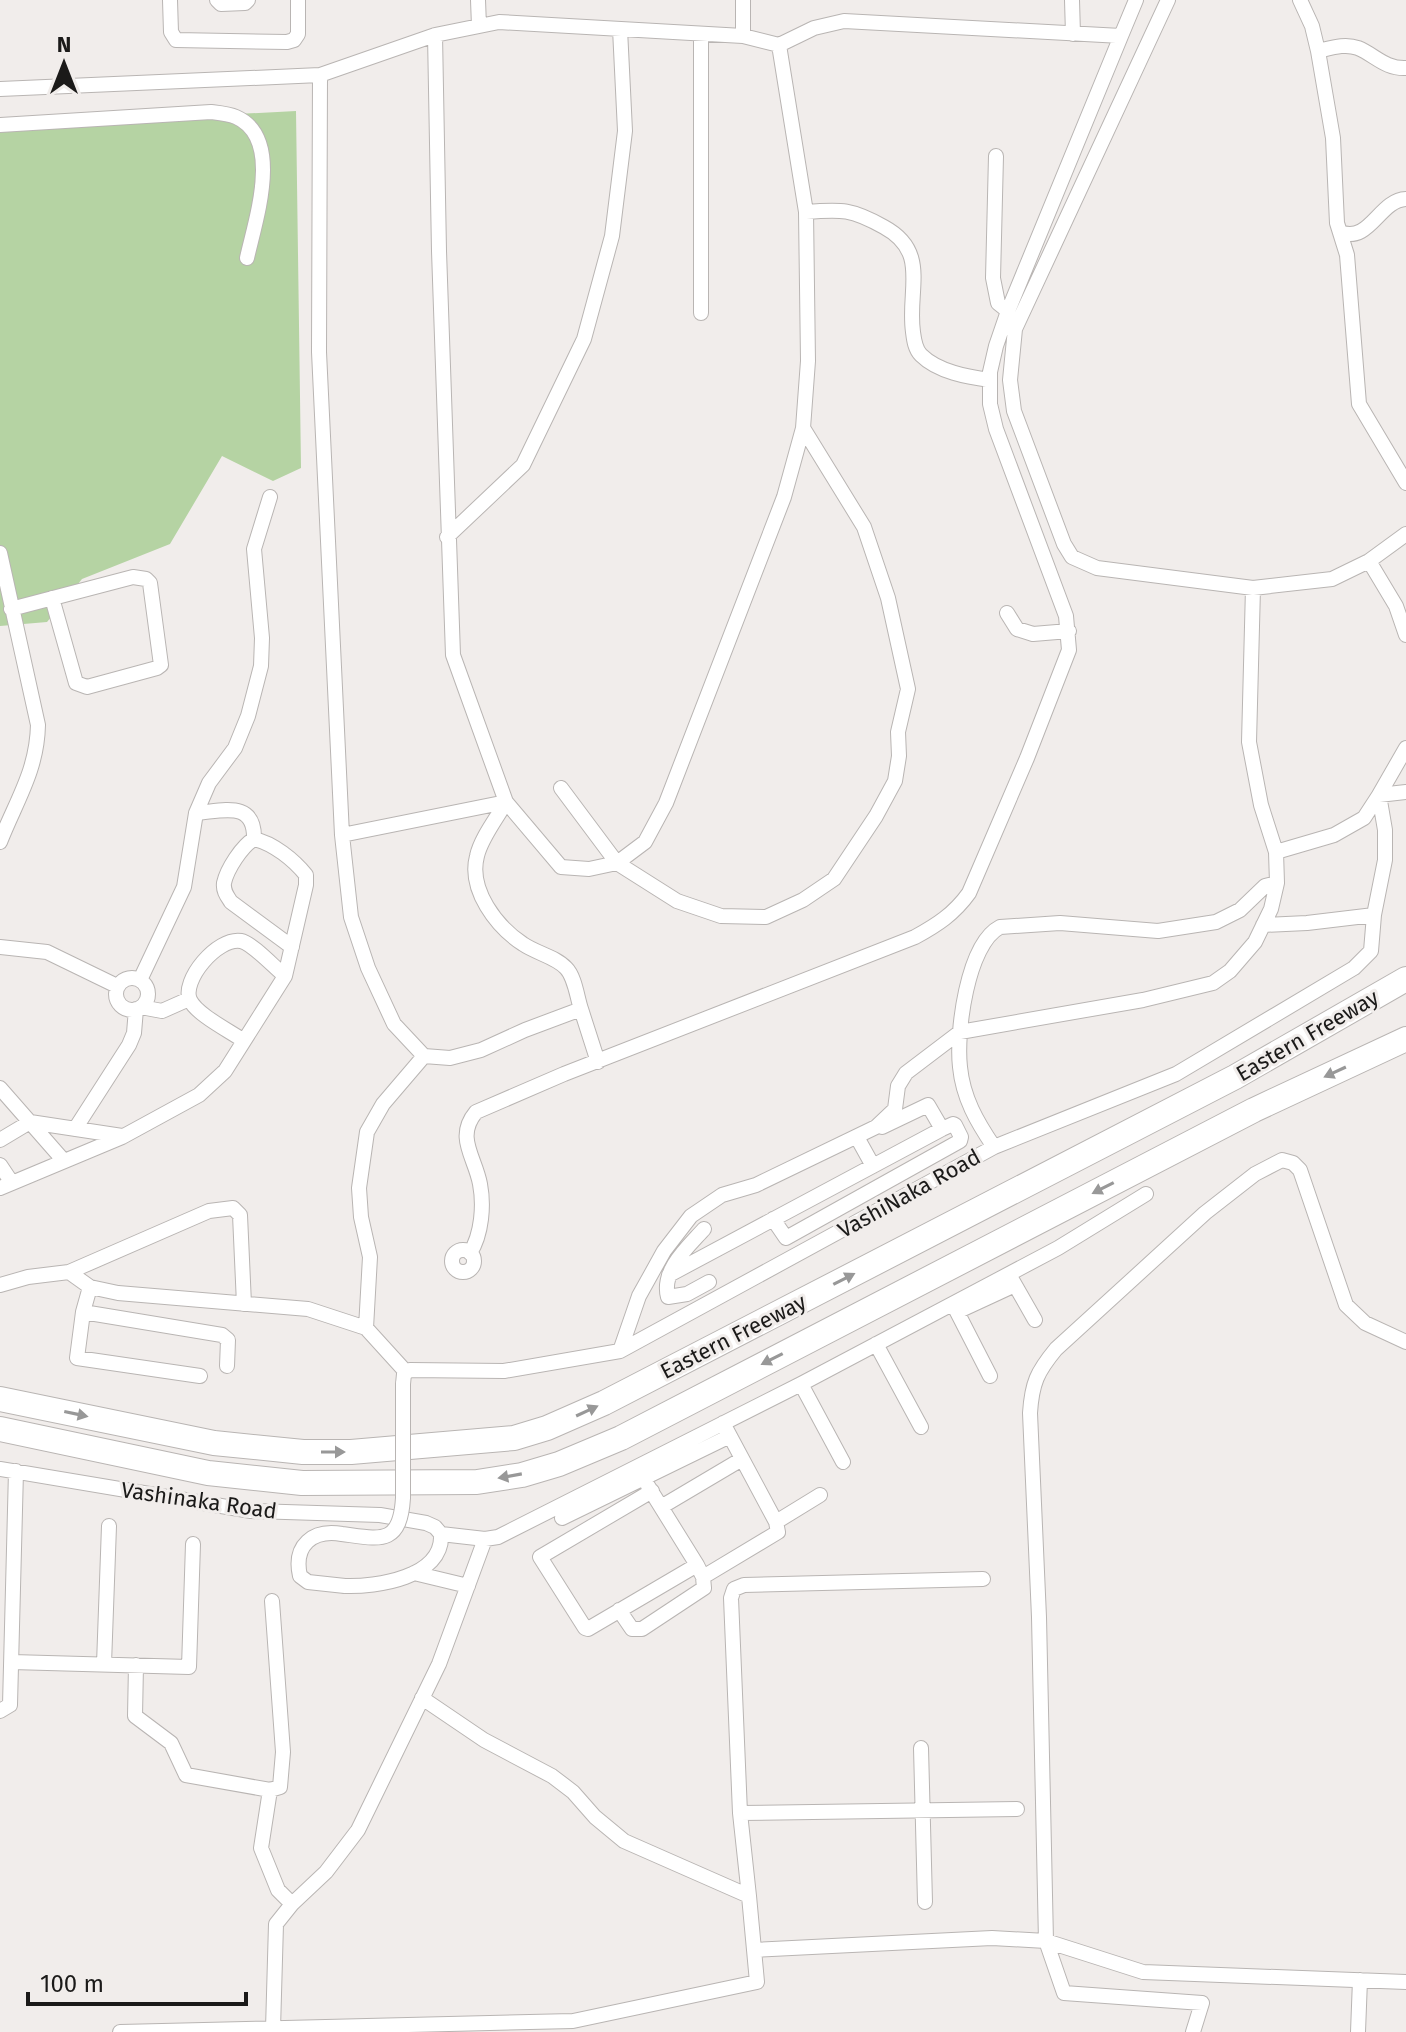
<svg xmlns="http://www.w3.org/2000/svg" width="1406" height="2032" font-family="'Fira Sans',sans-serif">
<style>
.green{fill:#b5d3a3}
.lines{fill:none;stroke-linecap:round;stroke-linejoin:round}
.minor-casing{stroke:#b9b5b3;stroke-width:16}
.motorway-casing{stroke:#b9b5b3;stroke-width:26}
.minor{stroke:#fff;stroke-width:14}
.motorway{stroke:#fff;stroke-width:24}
.minor-bridge-casing{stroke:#b9b5b3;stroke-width:16;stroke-linecap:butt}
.minor-bridge{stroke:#fff;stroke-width:14}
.oneway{fill:#989898}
.labels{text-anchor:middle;stroke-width:6;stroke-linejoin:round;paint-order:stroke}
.street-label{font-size:22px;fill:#1b1a19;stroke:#f1edeb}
</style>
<rect width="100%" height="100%" fill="#f1edeb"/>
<path class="green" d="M296,111L301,468L273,481L222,456L170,544L82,579L47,622L0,626V126Z"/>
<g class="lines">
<g class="minor-casing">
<path id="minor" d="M170,0L171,32L176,40L287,42L294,40L298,34V0
M217,0L221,4L245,3L248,0
M478,0L479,26
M1072,0L1073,34
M1168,0L1015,329L1010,380L1014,411L1064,544L1072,557L1097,568L1253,588L1332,579L1369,561L1406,534
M1300,0L1312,26L1318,51L1333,138L1337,223L1347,255L1359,404L1406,483
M435,35L439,251L453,655L506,802L561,867L589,869L617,863L677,901L721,916L766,917L803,900L834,879L876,816L895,781L899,756L898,732L908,689L888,598L864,527L803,428
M743,36V0
M1318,51C1331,48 1345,43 1358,48C1375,55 1385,69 1406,68
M0,89L320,75
M0,125L211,112C219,113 229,114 236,117C284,138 255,221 247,258
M996,156L993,278L998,303L1008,311
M806,212C842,209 852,209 884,227C930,252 907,290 913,332C914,340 915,349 921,355C938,372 968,377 990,380
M1340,232C1370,244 1379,200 1406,199
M701,313V35
M447,537L523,465L584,339L612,236L625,131L620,29
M0,553L38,725C37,771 16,801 0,842
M1369,561L1396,606L1406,635
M11,609L133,577L146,579L150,583L161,665L157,668L87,687L76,683L52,598
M1007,613L1017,629L1033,634L1069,631
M561,788L617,863L645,842L666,803L784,497L803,428L808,361L806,212L779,45
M506,802C497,818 481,838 477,856C468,890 497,927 523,944C536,953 556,957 566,968C575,977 577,997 581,1009
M196,813C223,811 255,800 254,839
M342,835L506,802
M1276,852L1334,835L1364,818L1379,795L1406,792
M1263,925L1307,923L1374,915L1385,860V830L1379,795L1406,748
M0,947L47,952L117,986
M116 994a16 16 0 1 1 32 0a16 16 0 1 1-32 0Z
M140,980L184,887L196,813L209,783L235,748L248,716L261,666L262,638L254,549L270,497
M141,1007L162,1011L189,999
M244,1041C230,1031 197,1015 190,1000C181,981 217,937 241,941C252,943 275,968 285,976
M598,1062L581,1009L525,1030L481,1050L450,1058L424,1056L394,1024L368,968L351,917L342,835L319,352L320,75L435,35L499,22L743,36L779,45L814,28L844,21L1121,36L1136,0
M0,1088L64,1161
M882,1127L928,1105L942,1129
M75,1129L129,1045L134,1033L136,1009
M858,1139L873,1166
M0,1140L30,1122L122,1136
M994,1147C977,1122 963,1098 960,1067C956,1033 967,944 1000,927L1060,923L1158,931L1216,922L1240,910L1265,886L1277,883
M0,1165L12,1183
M0,1188L122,1137L199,1095L225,1071L285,976L306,885V875C294,860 273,843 254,839C242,846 227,869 224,883C223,891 227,896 231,902L292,947
M704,1229C688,1247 661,1270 668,1297L687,1294L709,1282
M452 1261a11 11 0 1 1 22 0a11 11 0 1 1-22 0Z
M470,1253C482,1234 484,1205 480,1184C475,1157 455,1137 476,1112L564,1074L915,937C937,925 954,914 969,893L1027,758L1069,650L1066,616L996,429L990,404V372L996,346L1008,311L1121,36
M69,1272L209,1211L233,1208L240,1215L244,1304
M669,1275L942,1129L953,1124L955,1125L961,1137L960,1141L786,1238L773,1219
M1011,1278L1035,1320
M0,1285L28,1277L69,1272L90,1287L118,1293L308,1309L366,1328L406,1372
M90,1287L83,1312L77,1358L200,1376
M953,1304L990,1376
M961,1310L1015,1285
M83,1312L222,1335L228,1340L227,1366
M366,1328L370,1257L361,1217L359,1188L367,1132L383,1104L424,1056
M876,1344L921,1427
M620,1351L639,1296L664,1251L691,1216L722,1195L756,1185L876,1127L895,1109L898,1086L906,1073L960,1032L1143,1000L1213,983L1230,971L1255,942L1271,909L1277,883L1276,852L1261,805L1249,742L1253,588
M403,1384L404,1374L410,1370L504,1371L620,1351L994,1147L1176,1074L1354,968L1371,951L1374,915
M801,1384L843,1462
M0,1469L251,1511L380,1515L426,1523L435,1527L441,1534C444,1578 375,1587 345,1586
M648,1486L697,1565
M652,1491L540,1557L585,1628L588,1629L697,1565L703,1577L778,1532L776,1522L723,1423
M661,1507L742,1459
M562,1518L730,1436
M776,1522L820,1495
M441,1534L485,1539L498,1537L801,1384L1058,1248L1146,1194
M414,1573L468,1586
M619,1610L632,1629H642L704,1588L703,1577
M12,1662L189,1667L193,1544
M104,1664L109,1526
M136,1665L135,1716L171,1743L186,1775L270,1790L261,1848L278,1890L292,1904
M0,1711L10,1705L16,1471
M921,1748L925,1902
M270,1790L280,1787L283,1752L272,1601
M740,1813L1017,1809
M749,1896L740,1813L731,1598L734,1589L744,1585L983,1579
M754,1950L992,1938L1046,1941L1143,1972L1406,1982
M273,2029L276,1924L292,1904L326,1872L358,1830L439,1664L485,1539
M120,2032L573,2021L757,1982L749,1896L624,1841L595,1817L573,1792L552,1776L484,1740L422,1698
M1193,2032L1202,2003L1064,1993L1046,1941L1039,1617L1030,1413C1032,1383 1037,1372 1056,1349L1205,1213L1255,1174L1282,1160L1293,1163L1300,1170L1346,1305L1365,1323L1406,1342
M1358,2032L1360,1980"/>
</g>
<g class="motorway-casing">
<path id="motorway" d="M0,1399L214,1443L303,1452H351L514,1438L547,1428L604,1403L1235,1077L1406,979
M0,1429L208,1473L302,1483L477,1482L522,1475L559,1464L621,1438L1254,1110L1406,1039"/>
</g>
<use href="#minor" class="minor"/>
<use href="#motorway" class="motorway"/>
<g class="minor-bridge-casing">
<path id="minor-bridge" d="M345,1586L308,1582L300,1576C293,1545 313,1529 342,1534C380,1539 400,1546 403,1498V1384"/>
</g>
<use href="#minor-bridge" class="minor-bridge"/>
</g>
<defs><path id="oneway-solid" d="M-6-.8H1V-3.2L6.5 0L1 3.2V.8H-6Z" transform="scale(2)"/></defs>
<g class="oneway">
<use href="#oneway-solid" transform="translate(1335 1072) rotate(155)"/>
<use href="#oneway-solid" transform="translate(1103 1188) rotate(153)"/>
<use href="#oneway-solid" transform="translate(844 1279) rotate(-27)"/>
<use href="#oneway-solid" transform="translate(772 1359) rotate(153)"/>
<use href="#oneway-solid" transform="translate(587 1411) rotate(-25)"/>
<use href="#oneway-solid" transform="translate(76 1414) rotate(12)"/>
<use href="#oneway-solid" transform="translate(333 1452)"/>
<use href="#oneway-solid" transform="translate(510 1476) rotate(170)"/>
</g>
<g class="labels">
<g class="street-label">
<text transform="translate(1307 1035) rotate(-30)" y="8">Eastern Freeway</text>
<text transform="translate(909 1193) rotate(-29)" y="8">VashiNaka Road</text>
<text transform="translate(733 1336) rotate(-27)" y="8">Eastern Freeway</text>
<text transform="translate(199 1500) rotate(8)" y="8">Vashinaka Road</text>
</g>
</g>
<g transform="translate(64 64)" stroke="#f1edeb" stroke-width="6" paint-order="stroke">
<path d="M0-6L14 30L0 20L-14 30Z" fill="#1b1a19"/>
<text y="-12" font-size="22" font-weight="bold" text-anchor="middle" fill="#1b1a19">N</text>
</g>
<path d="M28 1992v12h218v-12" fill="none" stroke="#1b1a19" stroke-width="4"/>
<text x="40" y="1992" font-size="24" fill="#1b1a19" stroke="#f1edeb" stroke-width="6" paint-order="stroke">100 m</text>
</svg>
